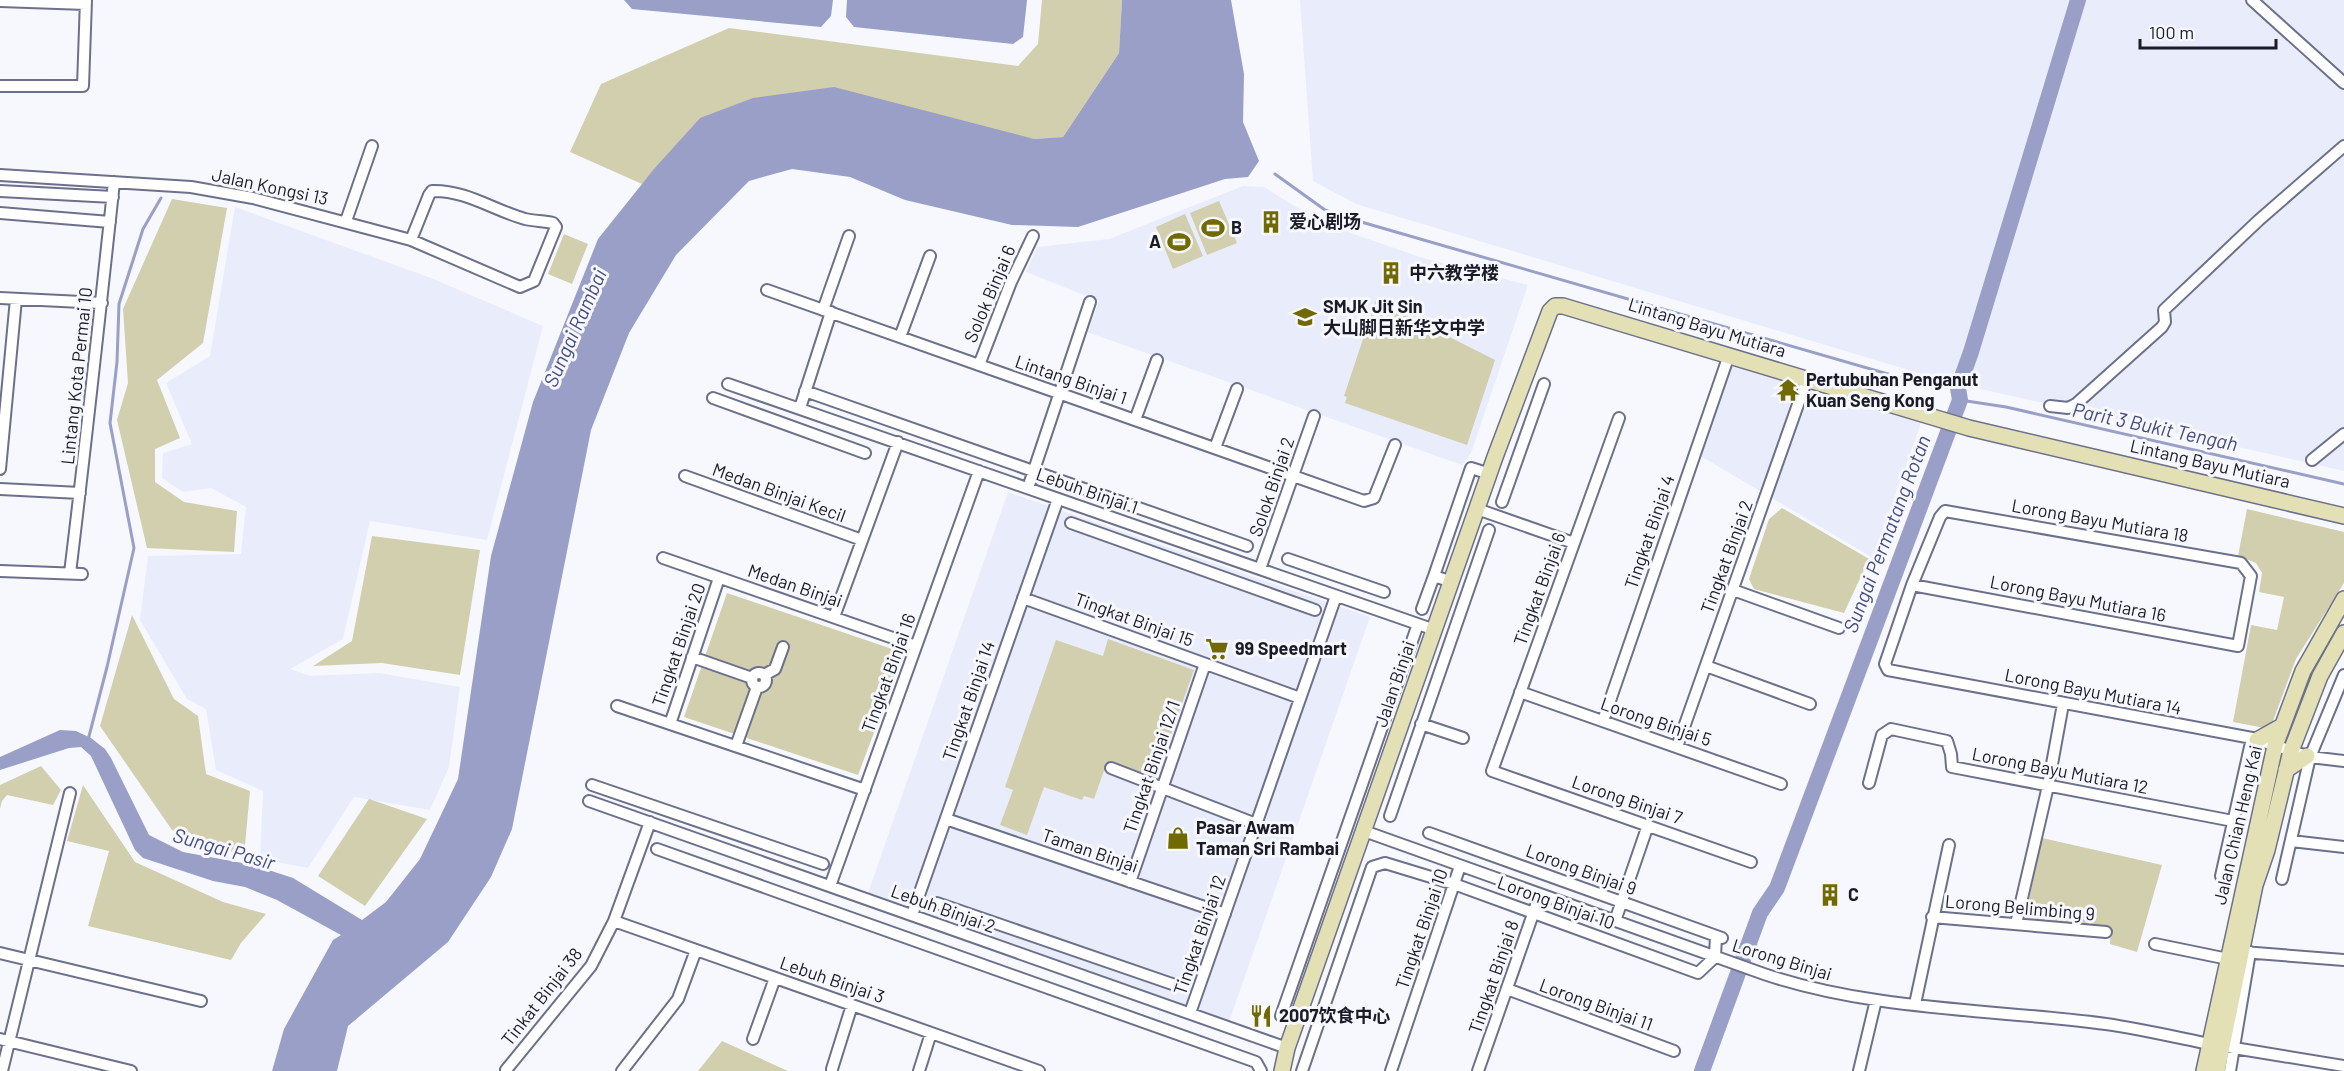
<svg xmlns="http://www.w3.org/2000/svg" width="2344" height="1071" font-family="Barlow,'Noto Sans SC',sans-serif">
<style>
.built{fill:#e9ecfb}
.green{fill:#d1cfad}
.water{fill:#999fc6}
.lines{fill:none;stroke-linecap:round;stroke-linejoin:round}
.stream{stroke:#999fc6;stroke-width:3}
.river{stroke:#999fc6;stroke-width:16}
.street-casing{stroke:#6c708a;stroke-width:14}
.secondary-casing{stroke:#6c708a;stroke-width:18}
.street{stroke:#fff;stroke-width:10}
.secondary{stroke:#e3e0b5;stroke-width:15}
.labels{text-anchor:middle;stroke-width:6;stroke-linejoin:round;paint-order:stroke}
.street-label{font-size:18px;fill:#1a1b26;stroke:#f7f8fe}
.poi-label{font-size:18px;font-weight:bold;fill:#1a1b26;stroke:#f7f8fe;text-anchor:start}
.water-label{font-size:20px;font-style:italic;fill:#454b80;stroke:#f7f8fe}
</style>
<rect width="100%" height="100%" fill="#f7f8fe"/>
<path class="built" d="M1300,0H2344V471L1945,381L1356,204L1313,181Z
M1243,186L1264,187L1322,223L1423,258L1528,285L1471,453L1462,465L1087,332L1099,301L1026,272L1037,247L1109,239Z
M235,207L431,278L543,326L487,540L370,521L343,639L290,669L310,676L379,673L460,687L449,767L430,810L354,797L308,868L260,859L263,791L216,770L206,709L187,699L140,620L148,556L241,554L246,507L211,488L183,492L162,478L163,453L192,444L166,383L210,356Z
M1722,356L1922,420L1873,558L1689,449Z
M1008,492L1370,617L1229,1022L868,893Z"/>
<path class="green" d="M1042,0H1122L1119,53L1063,137L1034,139L700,118L642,184L570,152L601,84L729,28L1018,66L1038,44Z
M172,199L227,208L203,343L157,380L180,438L155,449V482L184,502L237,511L234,552L147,548L117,420L128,383L123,309Z
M1219,201L1237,243L1207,255L1190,213Z
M1185,214L1203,256L1173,269L1156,227Z
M564,234L588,244L572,284L548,274Z
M1376,300L1495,360L1467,445L1345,403L1347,397L1344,396Z
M1782,508L1869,559L1844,613L1754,589L1749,579L1769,519Z
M2247,509L2344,532V583L2296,659L2270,729L2233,722L2251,625L2277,630L2284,597L2259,592L2262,573L2256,563L2238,556Z
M372,536L480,550L460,675L382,663L313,666L352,641Z
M727,593L904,653L858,775L684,717Z
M132,615L174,699L198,716L206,774L250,791L244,856L172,830L100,726Z
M1108,639L1194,670L1155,779L1107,762L1094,799L1084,796L1082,800L1044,787L1027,835L1000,825L1013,790L1005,787L1056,640L1103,656Z
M41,766L61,790L53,805L7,795L2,801L0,809V785Z
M83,785L135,862L223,902L266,914L241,943L231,960L88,926L109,851L67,841Z
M369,799L427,819L365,906L318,876Z
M2042,838L2162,865L2137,952L2110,944L2111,927L2025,918Z
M722,1041L788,1071H698Z"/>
<path class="water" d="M624,0H833L831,16L821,27L632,9Z
M847,0H1027L1023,37L1013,44L854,27L846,17Z
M1122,0H1231L1244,74L1243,122L1259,161L1248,177L1225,179L1078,227L1012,225L905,200L850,177L792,169L749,181L676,255L629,333L591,430L512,829L491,877L448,942L348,1026L337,1071H272L284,1029L333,940L341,935L277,900L245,887L213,881L143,858L135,850L91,756L81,747L69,748L0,770V757L60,730L76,731L91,738L105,749L111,758L149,835L183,852L253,865L293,878L362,920L386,902L420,859L458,779L491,556L533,402L598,239L654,169L700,118L753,98L834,87L1034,139L1063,137L1119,53Z"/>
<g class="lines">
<path class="stream" d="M1275,174L1325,210L1344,217L1926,385L1958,388
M1960,400L2006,407L2344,484
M88,740L107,667L134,548L110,423L117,362L119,304L143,229L161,198"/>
<path class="river" d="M1702,1071L1760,913L1777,888L1960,400L1958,388L1971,352L2078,0"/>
<g class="street-casing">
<path id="street" d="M2252,0L2344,83
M0,1L86,4
M0,86H83L86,0
M0,175L191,187L253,198L411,240L520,287L534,281L556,227L553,223C544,221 534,221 525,219C493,210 466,190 432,191L429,195L411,240
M0,191L113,197
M0,213L110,222
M346,221L372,146
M767,290L1364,501L1374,498L1395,445
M0,298L102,303
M823,310L849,236
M900,337L930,256
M979,365L1011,282L1033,236
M728,384L1435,630
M805,391L1247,546
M713,398L865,453
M2050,406L2068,408L2076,404L2162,327L2165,322L2164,310L2259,220L2344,146
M800,408L831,312
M1619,418L1492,771L1751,862
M1135,420L1157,360
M1215,448L1237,389
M2312,460L2344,434
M0,469L16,299
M685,476L862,540
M1028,488L1090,302
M0,489L80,493
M1502,502L1544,384
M1477,509L1574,543
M1071,523L1315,610
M663,558L916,646
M1288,559L1384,592
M1260,569L1314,416
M0,571L82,574
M70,573C86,443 100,312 114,182
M1434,576L1471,468L1490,474
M1912,585L2238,646L2251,576L2241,563L1945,511L1940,517L1912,585L1885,664L1888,670L2252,738L2310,757L2344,761
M1733,590L1839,628
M1023,598L1300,698
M1422,609L1434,576L1452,582
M834,617L898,442
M692,657L752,678
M1706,666L1810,704
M752 680a7 7 0 1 1 14 0a7 7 0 1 1-14 0Z
M764,675L775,669L783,647
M1520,692L1781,784
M617,706L865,790
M1603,721L1729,355
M670,724L719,578
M1421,724L1463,738
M736,746L757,687
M1677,747L1807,379
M1111,768L1256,824
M1869,783L1882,735L1891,729L1947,741L1951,754L1952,767L2233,821
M592,785L823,864
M589,801L1287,1048
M1390,816L1489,530
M946,819L1225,914
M1364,831L1764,974C1874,1011 1993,1009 2106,1024C2141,1029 2175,1037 2209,1044
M1429,833L1722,938
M2291,841L2344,847
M657,849L1256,1062L1261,1071
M2221,876L2252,738
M2282,879L2310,757L2344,675
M1130,882L1205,664
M830,886L979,471
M937,903L1175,985
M912,915L1058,499
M1932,917L2106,932
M614,921L1039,1071
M1615,921L1648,825
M2016,924L2048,786L2063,704
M2155,944L2228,959
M2243,952L2344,960
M0,953L201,1001
M1507,989L1674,1051
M1915,1004L1949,845
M1190,1013L1336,596
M1281,1016L1418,624
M0,1039L131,1071
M753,1039L775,978
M2222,1046L2344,1066
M832,1069L852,1005
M506,1070L591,966L614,921L650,822
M2,1071L70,793
M622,1071L678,999L696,950
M919,1071L931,1033
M1302,1071L1372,867L1385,863L1454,884L1698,973L1715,957L1716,936
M1391,1071L1460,866
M1478,1071L1540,894
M1859,1071L1876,1000
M2230,1071L2250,952"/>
</g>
<g class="secondary-casing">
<path id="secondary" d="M2257,740L2282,726
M2286,770L2307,756
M1282,1071L1287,1048L1495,457L1550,311L1555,306H1563L1969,428L2344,516
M2204,1071L2275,746L2303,671L2344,599
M2217,1071L2255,885L2267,850L2291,751L2320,676L2344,633"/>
</g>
<use href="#street" class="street"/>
<use href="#secondary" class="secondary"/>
</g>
<defs>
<g id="building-bare" transform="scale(1.8)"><path d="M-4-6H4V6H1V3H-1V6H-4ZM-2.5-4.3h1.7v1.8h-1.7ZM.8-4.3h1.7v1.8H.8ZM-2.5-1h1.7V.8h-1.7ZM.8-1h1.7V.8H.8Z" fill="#716902" stroke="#f7f8fe" stroke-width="2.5" paint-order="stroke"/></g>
<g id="stadium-bare" transform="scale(1.8)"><path d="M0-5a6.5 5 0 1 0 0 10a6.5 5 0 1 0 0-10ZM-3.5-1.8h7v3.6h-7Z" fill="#716902" stroke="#f7f8fe" stroke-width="2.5" paint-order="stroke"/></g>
<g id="school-bare" transform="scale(1.8)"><path d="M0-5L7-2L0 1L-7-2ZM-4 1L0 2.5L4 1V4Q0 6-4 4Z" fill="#716902" stroke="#f7f8fe" stroke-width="2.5" paint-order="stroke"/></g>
<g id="temple-bare" transform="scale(1.8)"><path d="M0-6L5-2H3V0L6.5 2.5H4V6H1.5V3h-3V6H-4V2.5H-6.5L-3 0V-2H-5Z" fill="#716902" stroke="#f7f8fe" stroke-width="2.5" paint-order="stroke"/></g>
<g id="supermarket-bare" transform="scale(1.8)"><path d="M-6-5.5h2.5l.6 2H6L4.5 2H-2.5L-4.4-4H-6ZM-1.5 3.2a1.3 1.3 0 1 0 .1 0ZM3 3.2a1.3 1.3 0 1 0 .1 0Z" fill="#716902" stroke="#f7f8fe" stroke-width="2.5" paint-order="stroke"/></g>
<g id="shop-bare" transform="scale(1.8)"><path d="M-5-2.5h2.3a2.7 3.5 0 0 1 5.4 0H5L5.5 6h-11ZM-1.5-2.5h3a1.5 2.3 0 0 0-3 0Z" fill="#716902" stroke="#f7f8fe" stroke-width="2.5" paint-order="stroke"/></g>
<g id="restaurant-bare" transform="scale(1.8)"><path d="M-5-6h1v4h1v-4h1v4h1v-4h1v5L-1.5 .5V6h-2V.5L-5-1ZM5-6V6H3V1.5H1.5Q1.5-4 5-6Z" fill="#716902" stroke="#f7f8fe" stroke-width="2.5" paint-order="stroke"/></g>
</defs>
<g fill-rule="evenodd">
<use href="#building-bare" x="1271" y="222"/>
<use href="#stadium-bare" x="1213" y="228"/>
<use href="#stadium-bare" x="1179" y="242"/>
<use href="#building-bare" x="1391" y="273"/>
<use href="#school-bare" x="1305" y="317"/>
<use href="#temple-bare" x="1788" y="390"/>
<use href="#supermarket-bare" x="1217" y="649"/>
<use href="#shop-bare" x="1178" y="838"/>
<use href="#building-bare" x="1830" y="895"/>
<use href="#restaurant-bare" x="1261" y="1016"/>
</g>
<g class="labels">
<g class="street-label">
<text transform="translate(270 187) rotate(12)" y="6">Jalan Kongsi 13</text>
<text transform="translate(990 294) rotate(-67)" y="6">Solok Binjai 6</text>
<text transform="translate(1707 328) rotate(17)" y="6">Lintang Bayu Mutiara</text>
<text transform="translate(77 376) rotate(-84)" y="6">Lintang Kota Permai 10</text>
<text transform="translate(1071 380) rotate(19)" y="6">Lintang Binjai 1</text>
<text transform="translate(2210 464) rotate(13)" y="6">Lintang Bayu Mutiara</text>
<text transform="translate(1272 487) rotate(-71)" y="6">Solok Binjai 2</text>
<text transform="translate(1087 491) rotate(19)" y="6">Lebuh Binjai 1</text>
<text transform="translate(779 493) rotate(20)" y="6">Medan Binjai Kecil</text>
<text transform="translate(2100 521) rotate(10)" y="6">Lorong Bayu Mutiara 18</text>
<text transform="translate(1650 532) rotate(-71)" y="6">Tingkat Binjai 4</text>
<text transform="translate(1727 557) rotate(-70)" y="6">Tingkat Binjai 2</text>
<text transform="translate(795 586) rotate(19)" y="6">Medan Binjai</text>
<text transform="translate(1540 589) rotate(-70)" y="6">Tingkat Binjai 6</text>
<text transform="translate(2078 599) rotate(11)" y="6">Lorong Bayu Mutiara 16</text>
<text transform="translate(1134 620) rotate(20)" y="6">Tingkat Binjai 15</text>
<text transform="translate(679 645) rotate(-71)" y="6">Tingkat Binjai 20</text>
<text transform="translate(889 673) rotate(-70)" y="6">Tingkat Binjai 16</text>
<text transform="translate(1395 684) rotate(-71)" y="6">Jalan Binjai</text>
<text transform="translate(2093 692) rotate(11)" y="6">Lorong Bayu Mutiara 14</text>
<text transform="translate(969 701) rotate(-71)" y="6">Tingkat Binjai 14</text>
<text transform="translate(1656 722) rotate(19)" y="6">Lorong Binjai 5</text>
<text transform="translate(1152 767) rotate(-71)" y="6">Tingkat Binjai 12/1</text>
<text transform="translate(2060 771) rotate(11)" y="6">Lorong Bayu Mutiara 12</text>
<text transform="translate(1627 800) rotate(19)" y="6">Lorong Binjai 7</text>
<text transform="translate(2238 825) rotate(-77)" y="6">Jalan Chian Heng Kai</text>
<text transform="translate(1090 851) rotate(19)" y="6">Taman Binjai</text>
<text transform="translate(1581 870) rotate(20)" y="6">Lorong Binjai 9</text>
<text transform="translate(1556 903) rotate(20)" y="6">Lorong Binjai 10</text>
<text transform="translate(2020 908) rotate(5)" y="6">Lorong Belimbing 9</text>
<text transform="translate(943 909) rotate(20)" y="6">Lebuh Binjai 2</text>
<text transform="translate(1422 929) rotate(-71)" y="6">Tingkat Binjai 10</text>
<text transform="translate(1200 935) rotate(-71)" y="6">Tingkat Binjai 12</text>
<text transform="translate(1782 960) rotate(17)" y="6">Lorong Binjai</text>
<text transform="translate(1494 977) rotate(-71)" y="6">Tingkat Binjai 8</text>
<text transform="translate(832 980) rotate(19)" y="6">Lebuh Binjai 3</text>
<text transform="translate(542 997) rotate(-52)" y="6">Tinkat Binjai 38</text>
<text transform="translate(1596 1005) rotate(20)" y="6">Lorong Binjai 11</text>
</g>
<g class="poi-label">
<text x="1289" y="228">爱心剧场</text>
<text x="1231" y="234">B</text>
<text x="1161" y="248" text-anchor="end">A</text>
<text x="1409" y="279">中六教学楼</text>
<text x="1323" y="313">SMJK Jit Sin<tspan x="1323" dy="21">大山脚日新华文中学</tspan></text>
<text x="1806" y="386">Pertubuhan Penganut<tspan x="1806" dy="21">Kuan Seng Kong</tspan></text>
<text x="1235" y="655">99 Speedmart</text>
<text x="1196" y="834">Pasar Awam<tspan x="1196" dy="21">Taman Sri Rambai</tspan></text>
<text x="1848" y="901">C</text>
<text x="1279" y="1022">2007饮食中心</text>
</g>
<g class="water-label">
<text transform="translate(575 328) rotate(-66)" y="7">Sungai Rambai</text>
<text transform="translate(2155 427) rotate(12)" y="7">Parit 3 Bukit Tengah</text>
<text transform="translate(1887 534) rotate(-69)" y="7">Sungai Permatang Rotan</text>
<text transform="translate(224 849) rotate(16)" y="7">Sungai Pasir</text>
</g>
</g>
<path d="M2140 39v9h136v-9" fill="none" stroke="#1a1b26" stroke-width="3"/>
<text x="2149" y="39" font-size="18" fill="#1a1b26" stroke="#f7f8fe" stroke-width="4.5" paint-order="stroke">100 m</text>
</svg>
